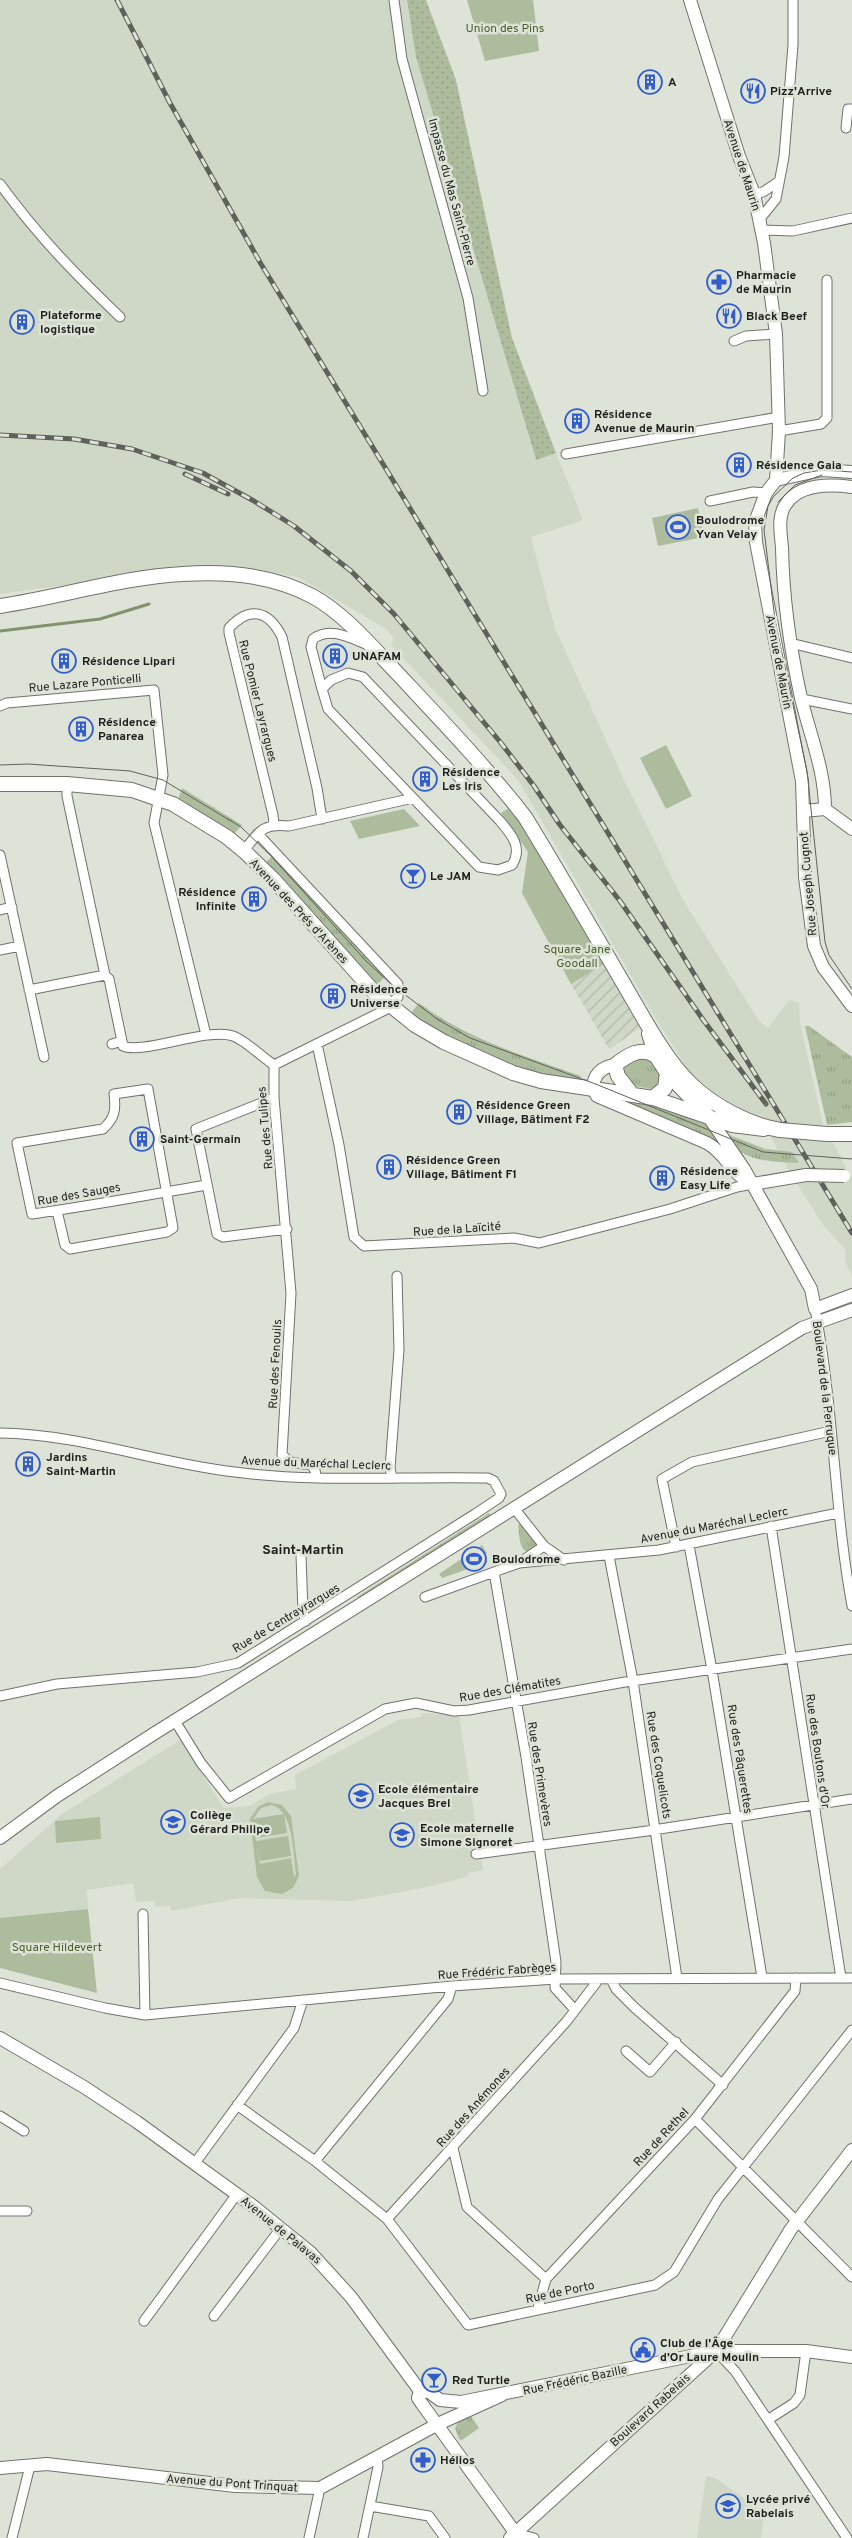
<svg xmlns="http://www.w3.org/2000/svg" width="852" height="2538" font-family="Overpass,sans-serif">
<style>
.built{fill:#cfd8c6}
.industrial{fill:url(#industrial-furrows)}
.grass{fill:url(#grass-tufts)}
.park{fill:#adbc9c;fill-rule:evenodd}
.garden{fill:url(#garden-dots)}
.lines{fill:none;stroke-linecap:round;stroke-linejoin:round}
.stream{stroke:#829170;stroke-width:3}
.street-casing{stroke:#6f736a;stroke-width:11}
.secondary-casing{stroke:#6f736a;stroke-width:14}
.primary-casing{stroke:#6f736a;stroke-width:16}
.street{stroke:#fff;stroke-width:9}
.secondary{stroke:#fff;stroke-width:12}
.primary{stroke:#fff;stroke-width:14}
.tram{stroke:#5f625c;stroke-width:1}
.rail-casing{stroke:#5f625c;stroke-width:5}
.rail{stroke:#dee3d8;stroke-width:3;stroke-dasharray:9;stroke-linecap:butt}
.secondary-bridge-casing{stroke:#6f736a;stroke-width:14;stroke-linecap:butt}
.primary-bridge-casing{stroke:#6f736a;stroke-width:16;stroke-linecap:butt}
.secondary-bridge{stroke:#fff;stroke-width:12}
.primary-bridge{stroke:#fff;stroke-width:14}
.labels{text-anchor:middle;stroke-width:5;stroke-linejoin:round;paint-order:stroke}
.park-label{font-size:12px;fill:#4a5f2c;stroke:#dee3d8}
.poi-label{font-size:12px;font-weight:bold;fill:#1f201d;stroke:#dee3d8;text-anchor:start}
.street-label{font-size:12px;fill:#1f201d;stroke:#dee3d8}
.neighbourhood-label{font-size:14px;font-weight:bold;fill:#1f201d;stroke:#dee3d8}
</style>
<defs>
<pattern id="industrial-furrows" width="10" height="10" patternUnits="userSpaceOnUse" patternTransform="scale(1.25)"><rect width="10" height="10" fill="#cfd8c6"/><path d="M-1 1l2-2M0 10L10 0M9 11l2-2" fill="none" stroke="#b1b9aa"/></pattern>
<pattern id="grass-tufts" width="24" height="20" patternUnits="userSpaceOnUse" patternTransform="scale(1.25)"><rect width="24" height="20" fill="#adbc9c"/><path d="M3 7l-1-3M5 7V3M7 7l1-3M15 17l-1-3M17 17v-4M19 17l1-3" fill="none" stroke="#94a186"/></pattern>
<pattern id="garden-dots" width="8" height="8" patternUnits="userSpaceOnUse" patternTransform="scale(1.25)"><rect width="8" height="8" fill="#adbc9c"/><path d="M2 2h.1M6 6h.1" fill="none" stroke="#94a186" stroke-width="1.8" stroke-linecap="round"/></pattern>
</defs>
<rect width="100%" height="100%" fill="#dee3d8"/>
<path class="built" d="M0,0H407L416,57L535,459L556,453L583,520L531,537L555,628L622,775L682,898L759,1021L768,1028L789,1000L799,1003L800,1023L823,1125L852,1178V1276L846,1265L845,1249L824,1226L790,1173L763,1122L702,1086L688,1070L656,1019L518,780L391,645L394,638L386,629L298,577L246,569L202,566L0,594Z
M422,1713L459,1715L483,1870L469,1873L467,1877L428,1887L352,1901L240,1898L171,1911L170,1906L155,1907L154,1901L136,1902L133,1883L87,1890L88,1909L0,1918V1869L62,1814L180,1740L224,1808L250,1806L269,1794L296,1789L295,1775L398,1720L421,1717Z
M706,2476L715,2478L767,2514L763,2522L761,2538H697Z"/>
<path class="industrial" d="M604,964L642,1027L609,1049L571,984Z"/>
<path class="grass" d="M182,788L242,825L233,835L194,808L178,800Z
M274,855L386,975L377,986L275,873L266,862Z
M419,1003C467,1039 525,1056 581,1076L579,1081C517,1074 462,1047 411,1013Z
M805,1026H809L852,1057V1122L827,1125Z
M650,1058C658,1067 668,1082 651,1089L634,1086L624,1073L625,1066L632,1059Z
M606,1096L639,1100L709,1125L722,1145L631,1109Z
M724,1133L765,1149L792,1152L799,1163C778,1162 753,1162 736,1149C731,1146 727,1138 724,1133Z
M489,1513L493,1518L361,1601L357,1597Z
M523,1522L535,1540L536,1545L527,1552C518,1547 520,1535 518,1525Z
M470,2415L479,2428L462,2440L459,2439L455,2428L458,2422Z"/>
<path class="park" d="M467,0H533L539,51L485,61Z
M698,508L704,537L658,546L652,518Z
M666,745L692,796L666,809L640,758Z
M511,807C545,858 573,912 604,964L571,984L522,893L528,852L501,813Z
M404,809L420,826L359,839L350,821Z
M482,1545L487,1553L484,1556L488,1562L442,1578L439,1574Z
M268,1802L282,1805L291,1816L299,1876L293,1888L282,1894L265,1891L257,1877L250,1819L258,1807ZM272,1805C294,1811 293,1854 296,1874L294,1877L291,1858L260,1864L263,1882L257,1847L260,1861L291,1856L288,1836L256,1841L254,1825L256,1838L287,1833L284,1814L253,1819L261,1808Z
M100,1817L101,1839L56,1843L55,1821Z
M88,1909L97,1993L0,1968V1918Z"/>
<path class="garden" d="M407,0H426L456,80L512,338L556,453L536,460L416,57Z"/>
<g class="lines">
<path class="stream" d="M0,631L100,619L149,604"/>
<g class="street-casing">
<path id="street" d="M394,0L402,59L468,298L483,391
M846,128L848,109H852
M0,184C38,236 74,273 120,317
M754,194L763,192L778,182
M759,220L776,199L784,157L793,45V0
M761,230L793,231L852,218
M734,341L746,336L776,334
M779,431L821,424L827,418V280
M566,454L779,417
M710,501L753,492L766,493
M790,643L852,658
M348,673L363,677L500,821C512,835 523,848 512,865L498,870L479,867L328,709L322,689L331,680Z
M322,689L311,647L313,639C330,626 350,638 368,645
M802,699L852,709
M0,706L7,703L154,690L163,775L154,823L206,1035
M67,784V796L105,975L109,979L123,1046C142,1055 208,1027 233,1036C245,1040 263,1058 274,1065
M274,824L273,815L229,633V628C250,605 269,611 282,637L317,788L322,819
M258,834L398,984V997L385,1010L274,1065
M244,851C259,831 263,823 289,826L413,798
M0,855L44,1057
M0,910L12,907
M0,950L20,946
M29,990L105,975
M112,1044L122,1041
M317,1044L339,1145L354,1237L364,1246L514,1238L539,1243L670,1209L737,1187L753,1184
M274,1065V1098L291,1293L282,1455L290,1462L311,1465L315,1470L316,1476
M274,1098L196,1129L217,1234L223,1237L287,1229
M57,1211L65,1245L70,1249L167,1232L173,1228L148,1089L114,1094C116,1110 115,1118 103,1129L17,1143L32,1214C90,1206 148,1195 206,1185
M815,1309C834,1407 834,1508 852,1606
M0,1433C80,1434 156,1463 235,1472C318,1483 404,1476 488,1478L494,1481L501,1494L499,1498L475,1514L238,1663L197,1672L57,1684L0,1696
M392,1478L390,1468L399,1350L397,1276
M514,1508L544,1546L564,1560
M771,1526L841,1978
M689,1545L712,1670L762,1977
M676,1547L662,1479L692,1462L831,1431
M301,1555L303,1613L306,1621
M609,1556L633,1681L677,1978
M519,1563L659,1550L838,1513
M494,1572L526,1757L556,1962L555,1988L575,2010
M425,1597L519,1563L544,1546
M175,1721L201,1763L229,1798L385,1709L416,1703L454,1711L469,1710L625,1682L852,1649
M476,1854L647,1831L852,1799
M143,1914L145,2015
M611,1979L616,1989L635,2008L723,2085
M0,1983L105,2008L145,2015L452,1986L556,1979L852,1978
M626,2051L650,2072L676,2042
M237,2105L315,2161L387,2219L468,2325L655,2285L674,2272L718,2199L852,2030
M0,2116L24,2131
M695,2119L852,2277
M453,2148L467,2207L546,2279
M315,2161L448,1999L452,1986
M195,2163L294,2028L303,2000
M0,2211H27
M387,2219L566,2022L596,1983L597,1979
M538,2308L546,2279L695,2119L795,1991L796,1978
M214,2316L281,2228
M144,2321L237,2194
M716,2351L735,2371L847,2538
M769,2419L794,2403L800,2395L806,2351
M370,2506L429,2516L445,2538
M515,2533L534,2538
M12,2538L30,2466
M309,2538L320,2488
M363,2538L378,2467L377,2457"/>
</g>
<g class="secondary-casing">
<path id="secondary" d="M690,0L739,156L754,194L764,243L776,334L779,431L776,480L766,493L755,522L756,542L802,781L805,877L814,946L823,967L852,1006
M776,480L822,470L852,472
M825,809C825,771 810,735 801,698C790,648 783,599 782,548C781,534 777,516 786,504C800,483 830,484 852,487
M803,811L825,809L852,829
M615,1065C601,1067 593,1075 593,1089L597,1096L707,1143C727,1154 731,1175 753,1184
M710,1119L744,1169L801,1271L811,1289L815,1309L852,1295
M753,1184L806,1175
M0,1838L57,1796L155,1733L802,1328L852,1310
M0,2038L84,2087L137,2122L253,2206L311,2253L351,2297L420,2391L418,2398L422,2404L519,2538
M420,2391L429,2392L440,2400L461,2402L716,2351H806L852,2357
M0,2468L47,2464L235,2486L320,2488L438,2424L502,2395
M510,2538L716,2351L791,2229L852,2150"/>
</g>
<g class="primary-casing">
<path id="primary" d="M0,606C61,597 122,577 183,574C227,571 273,575 312,596C344,613 374,649 399,675C442,721 486,767 525,817C558,871 590,926 622,981C641,1013 665,1060 692,1085C714,1106 750,1125 780,1130
M0,784H67L132,790L173,804L227,837L244,851L273,879L374,992L415,1025L444,1042L513,1073L541,1081L653,1098L732,1125L764,1129
M649,1034L656,1056L667,1073L710,1118
M631,1093L618,1076L615,1065C628,1055 641,1046 656,1056
M653,1098L665,1088L667,1073
M827,1134H852"/>
</g>
<use href="#street" class="street"/>
<use href="#secondary" class="secondary"/>
<use href="#primary" class="primary"/>
<path class="tram" d="M852,472L822,470L804,473L793,478L774,496L768,506L764,530L775,620L807,771L825,942L829,955L852,989
M778,502L795,485L822,475
M0,765L28,764L130,771L163,780L241,827L271,856L366,961L391,984L437,1019L470,1038L593,1083L763,1152L852,1159"/>
<g class="rail-casing">
<path id="rail" d="M117,0L170,103L261,264L852,1233
M0,435L74,439L132,449L203,473L254,501L294,526L351,571L394,614L501,743L534,786L560,825L620,901L704,1021L766,1104
M185,474L228,494"/>
</g>
<use href="#rail" class="rail"/>
<g class="secondary-bridge-casing">
<path id="secondary-bridge" d="M806,1175L844,1176"/>
</g>
<g class="primary-bridge-casing">
<path id="primary-bridge" d="M780,1130L827,1134"/>
</g>
<use href="#secondary-bridge" class="secondary-bridge"/>
<use href="#primary-bridge" class="primary-bridge"/>
</g>
<defs>
<g id="building-ring" transform="scale(1.25)"><circle r="9.5" fill="#dee3d8" stroke="#325dcd" stroke-width="1.5"/><path d="M-4-6H4V6H1V3H-1V6H-4ZM-2.5-4.3h1.7v1.8h-1.7ZM.8-4.3h1.7v1.8H.8ZM-2.5-1h1.7V.8h-1.7ZM.8-1h1.7V.8H.8Z" fill="#325dcd"/></g>
<g id="restaurant-ring" transform="scale(1.25)"><circle r="9.5" fill="#dee3d8" stroke="#325dcd" stroke-width="1.5"/><path d="M-5-6h1v4h1v-4h1v4h1v-4h1v5L-1.5 .5V6h-2V.5L-5-1ZM5-6V6H3V1.5H1.5Q1.5-4 5-6Z" fill="#325dcd"/></g>
<g id="pharmacy-ring" transform="scale(1.25)"><circle r="9.5" fill="#dee3d8" stroke="#325dcd" stroke-width="1.5"/><path d="M-2-6h4v4h4v4h-4v4h-4v-4h-4v-4h4Z" fill="#325dcd"/></g>
<g id="stadium-ring" transform="scale(1.25)"><circle r="9.5" fill="#dee3d8" stroke="#325dcd" stroke-width="1.5"/><path d="M0-5a6.5 5 0 1 0 0 10a6.5 5 0 1 0 0-10ZM-3.5-1.8h7v3.6h-7Z" fill="#325dcd"/></g>
<g id="bar-ring" transform="scale(1.25)"><circle r="9.5" fill="#dee3d8" stroke="#325dcd" stroke-width="1.5"/><path d="M-6-5H6L.8 .8V4.5H3.5V6h-7V4.5H-.8V.8Z" fill="#325dcd"/></g>
<g id="school-ring" transform="scale(1.25)"><circle r="9.5" fill="#dee3d8" stroke="#325dcd" stroke-width="1.5"/><path d="M0-5L7-2L0 1L-7-2ZM-4 1L0 2.5L4 1V4Q0 6-4 4Z" fill="#325dcd"/></g>
<g id="civic-ring" transform="scale(1.25)"><circle r="9.5" fill="#dee3d8" stroke="#325dcd" stroke-width="1.5"/><path d="M-.6-6.5H3V-4.5H.6V-3L4-1V1h2V6H-6V1h2V-1L-.6-3ZM-1.2 2.5V6h2.4V2.5Z" fill="#325dcd"/></g>
</defs>
<g fill-rule="evenodd">
<use href="#building-ring" x="650" y="82"/>
<use href="#restaurant-ring" x="753" y="91"/>
<use href="#pharmacy-ring" x="719" y="282"/>
<use href="#restaurant-ring" x="729" y="316"/>
<use href="#building-ring" x="22" y="322"/>
<use href="#building-ring" x="577" y="421"/>
<use href="#building-ring" x="739" y="465"/>
<use href="#stadium-ring" x="678" y="527"/>
<use href="#building-ring" x="335" y="656"/>
<use href="#building-ring" x="64" y="661"/>
<use href="#building-ring" x="81" y="729"/>
<use href="#building-ring" x="425" y="779"/>
<use href="#bar-ring" x="413" y="876"/>
<use href="#building-ring" x="254" y="899"/>
<use href="#building-ring" x="333" y="996"/>
<use href="#building-ring" x="459" y="1112"/>
<use href="#building-ring" x="142" y="1139"/>
<use href="#building-ring" x="389" y="1167"/>
<use href="#building-ring" x="662" y="1178"/>
<use href="#building-ring" x="28" y="1464"/>
<use href="#stadium-ring" x="474" y="1559"/>
<use href="#school-ring" x="361" y="1796"/>
<use href="#school-ring" x="173" y="1822"/>
<use href="#school-ring" x="402" y="1835"/>
<use href="#civic-ring" x="643" y="2350"/>
<use href="#bar-ring" x="434" y="2380"/>
<use href="#pharmacy-ring" x="423" y="2460"/>
<use href="#school-ring" x="728" y="2506"/>
</g>
<g class="labels">
<g class="park-label">
<text x="505" y="32">Union des Pins</text>
<text x="577" y="953">Square Jane<tspan x="577" dy="14">Goodall</tspan></text>
<text x="57" y="1951">Square Hildevert</text>
</g>
<g class="poi-label">
<text x="668" y="86">A</text>
<text x="770" y="95">Pizz'Arrive</text>
<text x="736" y="279">Pharmacie<tspan x="736" dy="14">de Maurin</tspan></text>
<text x="40" y="319">Plateforme<tspan x="40" dy="14">logistique</tspan></text>
<text x="746" y="320">Black Beef</text>
<text x="594" y="418">Résidence<tspan x="594" dy="14">Avenue de Maurin</tspan></text>
<text x="756" y="469">Résidence Gaia</text>
<text x="696" y="524">Boulodrome<tspan x="696" dy="14">Yvan Velay</tspan></text>
<text x="352" y="660">UNAFAM</text>
<text x="82" y="665">Résidence Lipari</text>
<text x="98" y="726">Résidence<tspan x="98" dy="14">Panarea</tspan></text>
<text x="442" y="776">Résidence<tspan x="442" dy="14">Les Iris</tspan></text>
<text x="430" y="880">Le JAM</text>
<text x="236" y="896" text-anchor="end">Résidence<tspan x="236" dy="14">Infinite</tspan></text>
<text x="350" y="993">Résidence<tspan x="350" dy="14">Universe</tspan></text>
<text x="476" y="1109">Résidence Green<tspan x="476" dy="14">Village, Bâtiment F2</tspan></text>
<text x="160" y="1143">Saint-Germain</text>
<text x="406" y="1164">Résidence Green<tspan x="406" dy="14">Village, Bâtiment F1</tspan></text>
<text x="680" y="1175">Résidence<tspan x="680" dy="14">Easy Life</tspan></text>
<text x="46" y="1461">Jardins<tspan x="46" dy="14">Saint-Martin</tspan></text>
<text x="492" y="1563">Boulodrome</text>
<text x="378" y="1793">Ecole élémentaire<tspan x="378" dy="14">Jacques Brel</tspan></text>
<text x="190" y="1819">Collège<tspan x="190" dy="14">Gérard Philipe</tspan></text>
<text x="420" y="1832">Ecole maternelle<tspan x="420" dy="14">Simone Signoret</tspan></text>
<text x="660" y="2347">Club de l'Âge<tspan x="660" dy="14">d'Or Laure Moulin</tspan></text>
<text x="452" y="2384">Red Turtle</text>
<text x="440" y="2464">Hélios</text>
<text x="746" y="2503">Lycée privé<tspan x="746" dy="14">Rabelais</tspan></text>
</g>
<g class="street-label">
<text transform="translate(742 165) rotate(72)" y="4">Avenue de Maurin</text>
<text transform="translate(452 192) rotate(75)" y="4">Impasse du Mas Saint-Pierre</text>
<text transform="translate(779 662) rotate(79)" y="4">Avenue de Maurin</text>
<text transform="translate(85 683) rotate(-5)" y="4">Rue Lazare Ponticelli</text>
<text transform="translate(258 701) rotate(76)" y="4">Rue Pomier Layrargues</text>
<text transform="translate(808 884) rotate(-95)" y="4">Rue Joseph Cugnot</text>
<text transform="translate(299 911) rotate(47)" y="4">Avenue des Prés d'Arènes</text>
<text transform="translate(265 1128) rotate(-95)" y="4">Rue des Tulipes</text>
<text transform="translate(79 1194) rotate(-10)" y="4">Rue des Sauges</text>
<text transform="translate(457 1229) rotate(-4)" y="4">Rue de la Laïcité</text>
<text transform="translate(275 1364) rotate(-87)" y="4">Rue des Fenouils</text>
<text transform="translate(825 1388) rotate(83)" y="4">Boulevard de la Perruque</text>
<text transform="translate(316 1463) rotate(2)" y="4">Avenue du Maréchal Leclerc</text>
<text transform="translate(714 1525) rotate(-11)" y="4">Avenue du Maréchal Leclerc</text>
<text transform="translate(286 1618) rotate(-31)" y="4">Rue de Centrayrargues</text>
<text transform="translate(510 1689) rotate(-10)" y="4">Rue des Clématites</text>
<text transform="translate(818 1751) rotate(82)" y="4">Rue des Boutons d'Or</text>
<text transform="translate(740 1759) rotate(81)" y="4">Rue des Pâquerettes</text>
<text transform="translate(659 1765) rotate(81)" y="4">Rue des Coquelicots</text>
<text transform="translate(540 1774) rotate(81)" y="4">Rue des Primevères</text>
<text transform="translate(497 1971) rotate(-4)" y="4">Rue Frédéric Fabrèges</text>
<text transform="translate(473 2107) rotate(-48)" y="4">Rue des Anémones</text>
<text transform="translate(661 2137) rotate(-47)" y="4">Rue de Rethel</text>
<text transform="translate(281 2230) rotate(39)" y="4">Avenue de Palavas</text>
<text transform="translate(560 2292) rotate(-12)" y="4">Rue de Porto</text>
<text transform="translate(575 2380) rotate(-12)" y="4">Rue Frédéric Bazille</text>
<text transform="translate(650 2410) rotate(-42)" y="4">Boulevard Rabelais</text>
<text transform="translate(232 2483) rotate(4)" y="4">Avenue du Pont Trinquat</text>
</g>
<g class="neighbourhood-label">
<text x="303" y="1554">Saint-Martin</text>
</g>
</g>
</svg>
